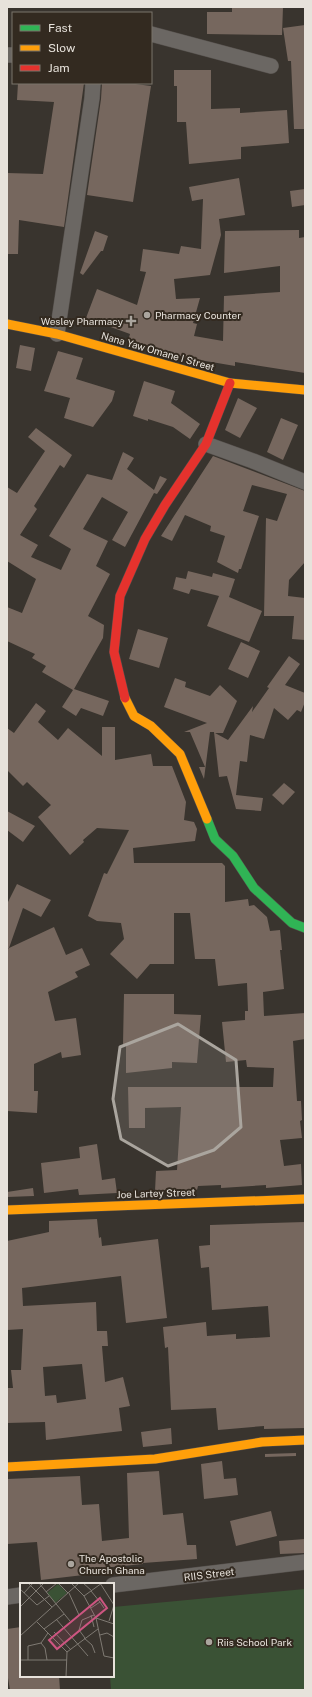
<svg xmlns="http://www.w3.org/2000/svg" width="312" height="1697" font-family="'Public Sans',sans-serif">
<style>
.green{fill:#3a5235}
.building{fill:#76675e;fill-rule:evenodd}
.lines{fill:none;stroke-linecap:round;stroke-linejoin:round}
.street-casing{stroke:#544f4b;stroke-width:16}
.fast-casing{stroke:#544f4b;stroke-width:10}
.slow-casing{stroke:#544f4b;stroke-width:10}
.jam-casing{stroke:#544f4b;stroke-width:10}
.street{stroke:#6b6763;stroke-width:15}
.fast{stroke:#30b455;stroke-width:9}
.slow{stroke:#ff9f0a;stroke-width:9}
.jam{stroke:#e5322d;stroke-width:9}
.marked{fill:#aaa59e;fill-opacity:0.2;stroke:#aaa59e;stroke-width:3;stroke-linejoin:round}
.poi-dot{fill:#aaa59e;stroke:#332a20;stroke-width:1.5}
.labels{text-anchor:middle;stroke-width:4;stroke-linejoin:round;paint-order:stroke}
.poi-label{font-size:10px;fill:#e7e2db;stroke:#332a20;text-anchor:start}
.street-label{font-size:10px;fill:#e7e2db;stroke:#332a20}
.inset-road{fill:none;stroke:#7f7a73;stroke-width:1}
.view{fill:#cd5581;fill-opacity:0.15;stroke:#cd5581;stroke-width:2}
.inset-edge{fill:none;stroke:#e7e2db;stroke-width:2}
</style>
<rect width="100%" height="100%" fill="#39342e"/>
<path class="green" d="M305,1589V1690H111L110,1676H113V1607Z"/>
<path class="building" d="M232,7H283L282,35L207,34V12H232Z
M305,25V129H294L291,61H288L283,28Z
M174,70H211V109L240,108V113L287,110L289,143L241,147V159L189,164L186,122H177V86H174Z
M18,83H84L64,227L19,220L18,254H7V173L43,174L54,102L17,100Z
M102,83H128L151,86L133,202L87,195L101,99Z
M239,178L245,215L219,219L221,235L210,275L174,279L176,299L200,298L193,323L197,324L194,336L223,341L224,296L280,292V266L224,273L225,231L299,230V238L305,237V373L235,362V366L188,358L128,341L130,334L86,318L97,289L137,305L146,272L140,271L143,249L179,254L181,246L201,249L203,199L192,201L189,187Z
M305,189V205L292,207L290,191Z
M95,231L108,236L103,251H101L83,275L80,273Z
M20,345L35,348L31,371L16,368Z
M58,351L83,358L76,379L115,391L112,401L93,427L64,418L70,398L44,391Z
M144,381L175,391L171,403L200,424L190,439L173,427L148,419V421L133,416Z
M238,398L257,408L240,438L225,430Z
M281,418L298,425L283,460L267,452Z
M36,428L72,455L64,468L60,465L34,506L37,509L20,535L38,545L31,557L61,570L71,549L49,536L87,474L112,480L123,452L134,458L127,469L154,490L160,476L167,479L157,494L154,493L125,547L112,540L128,512L102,497L83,529L108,541L96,566L110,574L88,616L104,625L103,638L74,689L109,701L103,716L81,708L76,716L62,707L73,690L42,672L46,666L32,658L35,654L7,641V607L22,613L36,579L7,561V487L17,493L45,451L28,437Z
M213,456L305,491V562L289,580L288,596L305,598V640L292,639L294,616H264L266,518L277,521L287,494L252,485L243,511L259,516L241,569H239L238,573L217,562L225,536L210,531L211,526L185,515L172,541L161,536Z
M188,571L212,577L213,573L235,579L229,597L262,611L249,642L207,626L219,596L191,589L189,594L173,589L176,577L186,579Z
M138,629L168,638L159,668L129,659Z
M241,642L260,651L248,678L228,669Z
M289,656L300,664L285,685L305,693V702L301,712L297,710L288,720L274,708L264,739L250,735L247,762L240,761L236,795L263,798L261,811L236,809L227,776L219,777L214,732H210L204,779L199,767H205L190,732H184L207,723L164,707L175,678L186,682L185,687L210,696L220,685L237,701L223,733H215L228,740L253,706L252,712L269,688L267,687Z
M36,703L46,711L38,722L58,740L68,728L102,756V727H115V760L151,754L153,766H172L186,802L184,820L194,822L197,829L195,841L133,848L134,863H222L225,866V902L248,899L249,906L254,905L267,917L270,931L280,930L282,950H280L284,989L263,992L264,1016L305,1013V1039L293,1041L297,1101H301L302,1120L300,1121L302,1138L280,1140L284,1166L301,1164L302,1185L266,1188V1185L221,1188V1185L198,1186L197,1190L155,1191L156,1171L177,1170L181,1107L145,1108V1128H129L128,1087H273L274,1068L247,1067L246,1060L226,1062L222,1022L245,1020V1011H248L247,983L218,986L215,959H195L190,913H174V964H150L137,979L110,954L124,939L121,923L97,921L88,916L104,873L107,874L129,830L97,828L83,840L84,842L70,855L38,817L51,805L27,782L23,786L7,770V728L14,733Z
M284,783L295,792L283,805L272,795Z
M7,811L35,826L23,842L7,830Z
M17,884L51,900L41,917L23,908L9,948L54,927L66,955L82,948L90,965L75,972L78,977L48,992L55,1021L76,1018L81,1055L62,1058L61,1052L34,1064V1091H38L37,1113L7,1111V949L9,948H7V904Z
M124,994H174V1014L201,1015L197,1063L172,1062V1068L126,1073V1044H123Z
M97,1144L102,1180L115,1178L117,1193L79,1195L78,1189L44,1193L41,1163L80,1158L79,1147Z
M33,1188L34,1196L7,1197V1192Z
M97,1219L99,1238L101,1237L102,1246L158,1239L167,1318L126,1323L121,1276L22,1288L23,1306L96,1302L97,1331H107L108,1346H102L105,1382L123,1377L130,1406L119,1408L122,1431L46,1440L45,1422L7,1423V1388H13L11,1370H21L23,1329L7,1330V1241L49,1232V1221ZM82,1364L86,1399L57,1403L56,1395L45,1396L43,1367Z
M305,1222V1428L264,1429V1426L218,1430L216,1408L171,1410L168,1347L165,1348L163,1327L206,1322L207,1336L236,1334V1339L270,1337L268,1306L212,1310L209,1267L201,1268L199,1246L210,1245V1225Z
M171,1428L172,1444L143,1447L141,1432Z
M296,1453V1456L265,1457V1454Z
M222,1461L224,1479L236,1478L238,1495L204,1499L201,1464Z
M159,1471L163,1515L183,1513L187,1545H196L197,1559L143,1563V1564L92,1569V1574L41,1580L37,1542L7,1544V1479L80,1476L82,1505L99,1504L102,1541L129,1538L127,1473Z
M271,1511L277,1536L236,1546L230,1521Z
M305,1539V1553L280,1554L279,1541Z
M21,1627V1676H59L60,1690H10L7,1672V1629Z"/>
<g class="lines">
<g class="street-casing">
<path id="street" d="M151,34L271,66
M7,55H13
M57,334L92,98L93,83
M206,444L253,461L305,482
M113,1585L305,1562
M7,1597L21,1595"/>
</g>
<g class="fast-casing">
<path id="fast" d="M207,819L215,839L233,856L254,888L292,923L305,928"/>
</g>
<g class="slow-casing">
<path id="slow" d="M7,324L57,334L230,383L305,390
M125,698L134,716L151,726L180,754L207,819
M7,1210L305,1199
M7,1467L155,1459L262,1442L305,1440"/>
</g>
<g class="jam-casing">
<path id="jam" d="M125,698L114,652L120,596L145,539L165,505L206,444L230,383"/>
</g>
<use href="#street" class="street"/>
<use href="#fast" class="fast"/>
<use href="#slow" class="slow"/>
<use href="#jam" class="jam"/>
</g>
<path class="marked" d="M178,1024L236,1060L241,1127L214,1150L168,1166L121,1139L113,1099L120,1047Z"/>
<g class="poi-dot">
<circle cx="147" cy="315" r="4"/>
<path d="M129 315h4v4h4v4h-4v4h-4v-4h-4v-4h4z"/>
<circle cx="71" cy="1564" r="4"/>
<circle cx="209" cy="1642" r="4"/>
</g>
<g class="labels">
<g class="poi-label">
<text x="155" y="319">Pharmacy Counter</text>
<text x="123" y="325" text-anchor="end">Wesley Pharmacy</text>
<text x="79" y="1562">The Apostolic<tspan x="79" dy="12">Church Ghana</tspan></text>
<text x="217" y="1646">Riis School Park</text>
</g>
<g class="street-label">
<text transform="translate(158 351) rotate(16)" y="4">Nana Yaw Omane I Street</text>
<text transform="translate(156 1193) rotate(-2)" y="4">Joe Lartey Street</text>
<text transform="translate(209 1574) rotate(-7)" y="4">RIIS Street</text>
</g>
</g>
<g transform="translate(20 1583)">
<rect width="94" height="94" fill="#39342e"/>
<path d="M38,1L47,10L35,20L27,10Z" fill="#3a5235"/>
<path class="inset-road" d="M8,0L32,24M19,0L50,38M38,0L48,10M51,0L64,13L76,35L94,41M63,0L72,8M80,0L94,22M0,6L17,22L29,13M71,8L80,19M26,9L37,0M4,10L13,0M49,10L59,32M64,13L82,0M0,24L24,0M71,25L80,19L84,25M71,32L74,44M76,35L84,73L94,75M36,36L68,73M89,38L94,22M17,39L47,69M24,46L44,31M34,49L51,67M80,52L87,50L94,54M0,53L59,0M64,55L72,62L75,70M65,55L59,47L62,37L74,32M21,60L25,65L27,77M47,69L78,46M0,77H47M8,77V63L21,60L28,50M46,94L47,69"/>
<path class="view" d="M80,15L87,25L37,66L29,57Z"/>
<rect width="94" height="94" class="inset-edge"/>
</g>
<rect width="312" height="1697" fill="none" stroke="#e7e2db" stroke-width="16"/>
<rect x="12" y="12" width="140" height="72" fill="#332a20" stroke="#7b746b"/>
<rect x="20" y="25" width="20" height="6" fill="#30b455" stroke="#7b746b"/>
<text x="48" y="32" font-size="12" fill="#e7e2db">Fast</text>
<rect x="20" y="45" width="20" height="6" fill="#ff9f0a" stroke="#7b746b"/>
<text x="48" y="52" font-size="12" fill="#e7e2db">Slow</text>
<rect x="20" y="65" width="20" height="6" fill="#e5322d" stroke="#7b746b"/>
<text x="48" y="72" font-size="12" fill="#e7e2db">Jam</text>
</svg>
